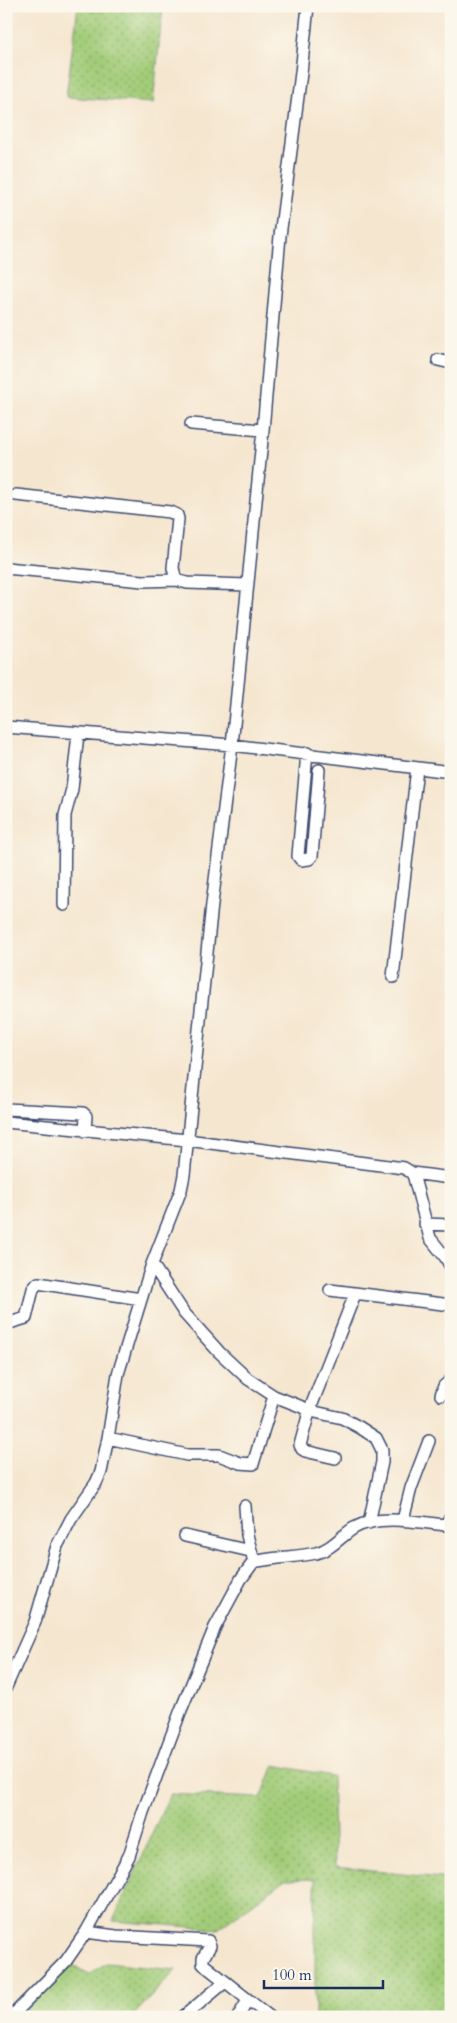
<svg xmlns="http://www.w3.org/2000/svg" width="457" height="2023" font-family="Cardo,serif">
<style>
.grass{fill:url(#grass-dots);stroke:#5e7e6b}
.lines{fill:none;stroke-linecap:round;stroke-linejoin:round}
.minor-casing{stroke:#3c4a6f;stroke-width:14}
.minor{stroke:#fff;stroke-width:11}
</style>
<defs>
<pattern id="grass-dots" width="8" height="8" patternUnits="userSpaceOnUse" patternTransform="scale(1.25)"><rect width="8" height="8" fill="#a2cc78"/><path d="M2 2h.1M6 6h.1" fill="none" stroke="#83a666" stroke-width="1.8" stroke-linecap="round"/></pattern>
</defs>
<rect width="100%" height="100%" fill="#fbf7ec"/>
<filter id="ink" filterUnits="userSpaceOnUse"><feTurbulence type="fractalNoise" baseFrequency=".02" numOctaves="2"/><feDisplacementMap in="SourceGraphic" scale="10" xChannelSelector="R" yChannelSelector="G"/><feConvolveMatrix kernelMatrix="1 2 1 2 8 2 1 2 1" color-interpolation-filters="sRGB"/></filter>
<filter id="wash" filterUnits="userSpaceOnUse"><feTurbulence type="fractalNoise" baseFrequency=".0096" numOctaves="4" result="noise"/><feDisplacementMap in="SourceGraphic" scale="20" xChannelSelector="R" yChannelSelector="G"/><feGaussianBlur stdDeviation="1.12" result="paint"/><feColorMatrix in="noise" values="0 0 0 0 0 0 0 0 0 0 0 0 0 0 0 0 0 1.4 0 .05"/><feComposite in="paint" operator="in"/></filter>
<g filter="url(#wash)">
<rect width="100%" height="100%" fill="#f5e6cf"/>
<path class="grass" d="M78,6H163L153,103L66,97Z
M274,1765L332,1776L335,1867L451,1879V2017H315V1879L285,1880L218,1929L113,1921L170,1794L261,1798Z
M70,1963L89,1975L106,1963L176,1970L132,2017H19Z"/>
</g>
<g filter="url(#ink)">
<g class="lines">
<g class="minor-casing">
<path id="minor" d="M438,360L451,363
M191,424L263,430
M16,495L170,512L177,515L178,519L173,568L176,580L187,583L247,585
M6,568L143,581L176,580
M6,727L232,745L451,772
M307,753L298,856L301,860L309,859L312,856L319,770
M64,905L65,815L72,789L78,734
M393,977L417,768
M6,1109L83,1113L86,1116L85,1131
M6,1122L187,1140L404,1168L412,1173L414,1178L430,1238L446,1258L451,1267
M412,1173L451,1178
M425,1224L451,1225
M152,1264L184,1313L219,1352L248,1379L274,1396L315,1412L342,1418L359,1427L376,1438L382,1450V1462L369,1523
M330,1290L451,1305
M6,1324L26,1318L33,1289L38,1283L141,1299
M441,1395L444,1386L451,1380
M108,1438L187,1455H219L240,1463L253,1464L274,1396
M335,1458L305,1451L302,1449L300,1445L310,1409L355,1294
M245,1506L247,1535L253,1558L259,1561C277,1557 297,1557 316,1553C332,1549 341,1536 354,1528C378,1514 419,1522 445,1525L451,1517
M403,1520L411,1488L429,1441
M185,1536L250,1551
M6,1687L35,1622L57,1546L71,1519L96,1483L101,1472L108,1438L118,1374L152,1264L181,1190L184,1175L212,904L232,745L263,430L280,236L301,73L308,6
M86,1932L116,1936L208,1941L210,1946L203,1958V1964L270,2017
M11,2017L66,1961L86,1932L129,1856L143,1812L181,1710L215,1627L241,1579L255,1560
M183,2017L225,1982
M238,2017L248,2000"/>
</g>
<use href="#minor" class="minor"/>
</g>
</g>
<rect width="457" height="2023" fill="none" stroke="#fbf7ec" stroke-width="25"/>
<path d="M264 1980v8h119v-8" fill="none" stroke="#1b2f5e" stroke-width="2.5"/>
<text x="272" y="1980" font-size="15" fill="#1b2f5e" stroke="#fbf7ec" stroke-width="4" paint-order="stroke">100 m</text>
</svg>
